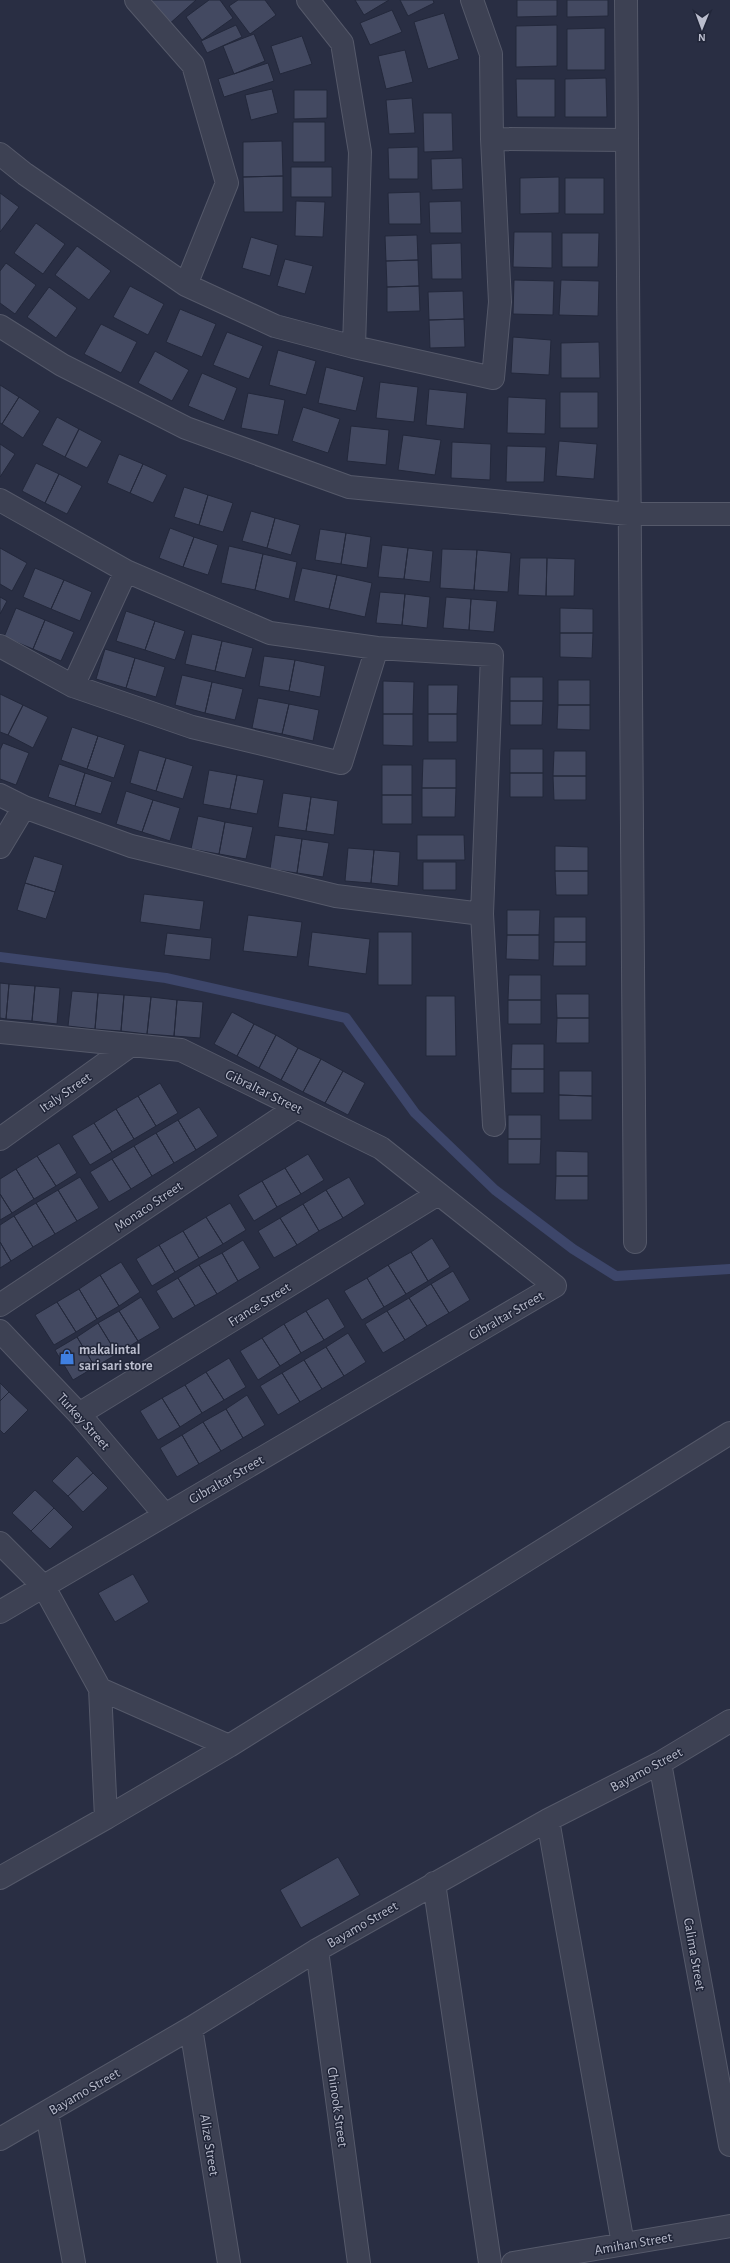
<svg xmlns="http://www.w3.org/2000/svg" width="730" height="2263" font-family="'Alegreya Sans',sans-serif">
<style>
.lines{fill:none;stroke-linecap:round;stroke-linejoin:round}
.stream{stroke:#3d466a;stroke-width:10}
.building{fill:#434961;stroke:#23283b}
.minor-casing{stroke:#55596a;stroke-width:24}
.minor{stroke:#3d4153;stroke-width:22}
.labels{text-anchor:middle;stroke-width:3;stroke-linejoin:round;paint-order:stroke}
.street-label{font-size:14px;fill:#babdcd;stroke:#212639}
.poi-label{font-size:14px;font-weight:bold;fill:#babdcd;stroke:#212639;text-anchor:start}
</style>
<rect width="100%" height="100%" fill="#292e43"/>
<g class="lines">
<path class="stream" d="M0,957L166,978L346,1018L415,1113L495,1190L573,1249L616,1276L730,1269"/>
</g>
<path class="building" d="M144,0H196L167,26Z
M209,0H220L233,18L202,40L186,17Z
M238,0H265L276,15L250,34L229,6Z
M355,0H389L364,15Z
M400,0H433L434,3L408,16Z
M517,0H557V16L517,17Z
M567,0H608V16L567,17Z
M392,10L402,32L370,45L360,23Z
M444,13L459,59L428,69L414,22Z
M236,25L242,37L207,53L201,41Z
M557,25V66L516,67V26Z
M605,28V70H567V29Z
M254,34L265,61L234,74L223,46Z
M302,36L312,64L280,74L271,46Z
M405,50L413,82L386,89L378,56Z
M268,63L274,81L224,97L218,79Z
M606,78L607,117H565V79Z
M516,79H555V117H517Z
M272,89L278,113L251,120L245,95Z
M294,90H327V118L294,119Z
M412,98L415,133L389,134L386,100Z
M423,113H452L453,151L424,152Z
M293,122H325V162H293Z
M282,141L283,176L243,177V142Z
M418,147V179H389L388,148Z
M462,158L463,189L432,190L431,159Z
M291,167H332V197H291Z
M283,176V212H244L243,177Z
M559,177V213L520,214V178Z
M565,178H604V214H565Z
M420,192L421,224H389L388,193Z
M0,193L19,207L0,232Z
M296,201L325,202L323,237L295,236Z
M461,201L462,233H430L429,202Z
M36,223L65,244L43,274L14,253Z
M514,232H552V268L513,267Z
M562,233H599L598,267H562Z
M417,235L418,260L386,261L385,236Z
M251,237L278,245L270,276L242,268Z
M461,243L462,279H432L431,244Z
M77,246L111,271L89,300L55,275Z
M285,259L313,266L305,294L277,286Z
M418,260L419,286L387,287L386,261Z
M6,263L36,285L15,314L0,303V271Z
M514,280L554,281L553,315L513,314Z
M561,280L599,281L598,316L559,315Z
M130,286L164,304L148,335L113,317Z
M419,286L420,311L387,312V287Z
M49,287L77,308L56,338L27,317Z
M463,291L464,319L429,320L428,292Z
M180,309L216,324L202,357L166,342Z
M464,319L465,347L430,348L429,320Z
M101,324L137,342L121,373L84,354Z
M227,332L263,346L249,379L213,365Z
M513,337L551,340L549,375L511,373Z
M599,342L600,378H561V343Z
M278,350L316,361L306,395L269,385Z
M155,351L189,370L172,401L138,383Z
M326,367L364,377L356,411L318,403Z
M202,373L237,388L224,421L188,406Z
M380,382L418,387L414,422L376,418Z
M0,385L19,397L2,424L0,423Z
M429,389L467,393L464,429L426,425Z
M560,392H598V428H560Z
M248,393L285,400L278,435L241,428Z
M19,397L40,411L23,438L2,424Z
M508,397L546,399L545,434L507,433Z
M303,407L340,419L328,453L292,441Z
M57,417L79,429L65,457L42,445Z
M351,426L389,430L386,465L347,461Z
M79,429L102,441L87,468L65,457Z
M403,435L441,440L435,475L398,470Z
M559,441L597,444L594,479L556,476Z
M452,442L491,444L490,480L451,478Z
M0,444L15,454L0,477Z
M507,446L546,447L544,482H506Z
M119,454L143,464L130,493L107,483Z
M36,463L59,474L45,503L22,491Z
M143,464L167,475L153,503L130,493Z
M59,474L82,486L67,514L45,503Z
M184,487L208,495L199,525L174,517Z
M208,495L233,503L223,532L199,525Z
M251,511L275,518L267,548L242,541Z
M275,518L300,525L291,555L267,548Z
M170,528L194,537L183,567L159,558Z
M320,529L346,533L341,564L315,560Z
M346,533L371,537L367,568L341,564Z
M194,537L218,545L208,575L183,567Z
M382,545L408,548L404,579L378,577Z
M229,546L263,554L255,590L221,583Z
M0,548L27,563L12,591L0,584Z
M408,548L433,551L430,582L404,579Z
M442,549L477,550L474,590L440,588Z
M477,550L511,553L508,592L474,590Z
M263,554L297,562L289,599L255,590Z
M520,558H547L546,596L518,595Z
M547,558L575,559L574,596H546Z
M35,568L64,580L51,609L23,597Z
M302,568L337,575L329,609L294,601Z
M337,575L372,583L365,617L329,609Z
M64,580L92,592L80,621L51,609Z
M380,592L405,594L402,625L376,623Z
M405,594L430,597L427,628L402,625Z
M0,597L7,601L0,614Z
M446,597L471,599L469,630L443,628Z
M471,599L497,601L494,632L469,630Z
M16,608L45,620L33,649L4,637Z
M560,608L593,609V633H560Z
M126,611L155,621L145,650L116,641Z
M45,620L74,632L61,661L33,649Z
M155,621L185,631L175,660L145,650Z
M560,633H593L592,658L560,657Z
M192,634L222,641L215,671L185,664Z
M222,641L253,648L245,678L215,671Z
M105,649L135,658L126,688L96,679Z
M264,656L295,660L289,691L259,686Z
M135,658L165,667L156,697L126,688Z
M295,660L325,666L320,697L289,691Z
M182,675L212,682L205,713L175,705Z
M510,677H543V701H510Z
M558,680H590V705H558Z
M383,681L414,682L413,714H383Z
M212,682L243,689L235,720L205,713Z
M428,685H458L457,714H428Z
M0,694L23,705L8,735L0,732Z
M258,698L289,704L282,734L252,728Z
M510,701H543L542,725H510Z
M289,704L319,710L313,741L282,734Z
M23,705L48,717L33,748L8,735Z
M558,705H590V730L557,729Z
M383,714H413V746L383,745Z
M428,714H457V742H428Z
M72,727L98,736L87,769L61,760Z
M98,736L125,745L114,778L87,769Z
M3,743L29,753L16,785L0,779V750Z
M510,749H543V773H510Z
M139,750L166,758L156,791L130,783Z
M554,751H586V776H553Z
M166,758L193,766L183,799L156,791Z
M423,759H456V788H422Z
M59,764L85,773L75,806L48,797Z
M382,765H412V795H382Z
M209,770L237,775L230,809L203,804Z
M85,773L112,782L101,814L75,806Z
M510,773H543V797H510Z
M237,775L264,780L257,814L230,809Z
M553,776H586V800H554Z
M422,788H456L455,817H422Z
M126,791L153,800L142,832L116,824Z
M283,793L311,797L306,831L278,827Z
M382,795H412V824H382Z
M311,797L338,801L334,835L306,831Z
M153,800L180,808L170,841L142,832Z
M198,816L225,822L219,854L191,849Z
M225,822L253,827L246,859L219,854Z
M275,835L302,839L297,873L270,869Z
M417,835H464L465,860H417Z
M302,839L329,843L323,877L297,873Z
M555,846L588,847V871H555Z
M348,848L374,850L371,883L345,881Z
M374,850L400,852L398,886L371,883Z
M34,856L63,865L55,892L25,883Z
M423,862H456V890H423Z
M555,871H588V895H556Z
M25,883L55,892L46,919L17,910Z
M144,894L204,901L200,930L140,922Z
M507,910H540L539,935H507Z
M248,915L302,922L297,957L243,951Z
M554,917H586V942H554Z
M312,932L370,939L366,974L308,966Z
M378,932H412V985H378Z
M167,933L212,938L210,960L164,955Z
M507,935H539V960L506,959Z
M554,942H586V966H553Z
M509,975H541V1000H508Z
M0,983L9,984L6,1019L0,1018Z
M9,984L35,986L32,1021L6,1019Z
M35,986L60,988L57,1024L32,1021Z
M72,991L98,993L95,1029L68,1026Z
M98,993L124,995L121,1031L95,1029Z
M556,994H589V1018H557Z
M124,995L151,997L147,1034L121,1031Z
M426,996H455L456,1056H426Z
M151,997L177,1000L174,1036L147,1034Z
M177,1000L203,1002L200,1038L174,1036Z
M508,1000H541V1024H508Z
M232,1012L254,1024L237,1056L214,1044Z
M557,1018H589V1043H556Z
M254,1024L276,1035L259,1068L237,1056Z
M276,1035L298,1048L281,1080L259,1068Z
M512,1044H544V1069H511Z
M298,1048L321,1059L303,1092L281,1080Z
M321,1059L343,1071L325,1103L303,1092Z
M511,1069H544V1093H511Z
M343,1071L365,1083L348,1115L325,1103Z
M559,1071H592V1096L559,1095Z
M160,1083L178,1113L156,1126L138,1096Z
M559,1095L592,1096V1120H559Z
M138,1096L156,1126L134,1139L116,1109Z
M199,1107L218,1136L196,1150L178,1120Z
M116,1109L134,1139L112,1152L94,1123Z
M508,1115H541V1139H508Z
M178,1120L196,1150L174,1163L156,1133Z
M94,1123L112,1152L90,1165L72,1136Z
M156,1133L174,1163L152,1176L134,1146Z
M508,1139H541L540,1164H508Z
M59,1143L77,1173L56,1186L37,1156Z
M134,1146L152,1176L131,1189L112,1159Z
M556,1151L588,1152V1176H556Z
M308,1154L324,1180L301,1194L285,1168Z
M37,1156L56,1186L34,1199L16,1169Z
M112,1159L131,1189L109,1202L90,1172Z
M285,1168L301,1194L277,1207L262,1181Z
M16,1169L34,1199L12,1213L0,1194V1179Z
M556,1176H588V1200H555Z
M80,1177L99,1208L77,1221L58,1190Z
M349,1177L365,1204L343,1218L326,1190Z
M262,1181L277,1207L254,1221L238,1195Z
M58,1190L77,1221L55,1234L36,1203Z
M326,1190L343,1218L319,1231L303,1204Z
M0,1194L12,1213L0,1220Z
M36,1203L55,1234L33,1247L14,1216Z
M230,1203L246,1230L223,1244L206,1217Z
M303,1204L319,1231L297,1245L280,1218Z
M14,1216L33,1247L11,1261L0,1242V1225Z
M206,1217L223,1244L199,1258L183,1231Z
M280,1218L297,1245L274,1258L258,1231Z
M183,1231L199,1258L175,1272L159,1245Z
M432,1238L450,1267L428,1281L411,1252Z
M243,1240L260,1268L238,1281L222,1253Z
M0,1242L11,1261L0,1268Z
M159,1245L175,1272L152,1286L136,1259Z
M411,1252L428,1281L406,1294L388,1265Z
M222,1253L238,1281L217,1294L199,1265Z
M121,1262L140,1292L119,1306L100,1275Z
M199,1265L217,1294L195,1306L178,1278Z
M388,1265L406,1294L384,1307L367,1278Z
M453,1271L470,1300L449,1313L431,1284Z
M100,1275L119,1306L97,1319L79,1289Z
M178,1278L195,1306L173,1319L156,1291Z
M367,1278L384,1307L362,1320L344,1291Z
M431,1284L449,1313L427,1326L409,1298Z
M79,1289L97,1319L76,1332L57,1302Z
M141,1297L160,1328L138,1341L119,1311Z
M328,1298L345,1327L324,1340L306,1311Z
M409,1298L427,1326L405,1340L387,1311Z
M57,1302L76,1332L54,1345L35,1315Z
M119,1311L138,1341L117,1354L98,1323Z
M306,1311L324,1340L301,1353L284,1324Z
M387,1311L405,1340L383,1353L365,1324Z
M98,1323L117,1354L95,1367L77,1337Z
M284,1324L301,1353L280,1366L262,1338Z
M348,1333L366,1362L344,1376L326,1347Z
M77,1337L95,1367L73,1380L55,1350Z
M262,1338L280,1366L258,1380L240,1351Z
M326,1347L344,1376L322,1389L304,1360Z
M229,1358L246,1387L224,1400L206,1372Z
M304,1360L322,1389L300,1402L282,1373Z
M206,1372L224,1400L202,1413L185,1385Z
M282,1373L300,1402L278,1415L260,1386Z
M0,1383L9,1392L0,1401Z
M185,1385L202,1413L180,1427L162,1398Z
M9,1392L28,1410L4,1434L0,1430V1401Z
M247,1395L265,1425L243,1438L226,1409Z
M162,1398L180,1427L158,1440L140,1411Z
M226,1409L243,1438L221,1451L203,1422Z
M203,1422L221,1451L199,1464L182,1435Z
M182,1435L199,1464L177,1477L160,1448Z
M77,1456L93,1473L68,1496L52,1481Z
M93,1473L108,1488L83,1512L68,1496Z
M35,1490L54,1508L31,1531L12,1513Z
M54,1508L73,1527L50,1549L31,1531Z
M133,1574L149,1602L115,1622L98,1593Z
M338,1857L360,1895L301,1928L280,1890Z"/>
<g class="lines">
<g class="minor-casing">
<path id="minor" d="M136,0L193,65L227,183L186,285
M308,0L342,43L360,152L354,347
M626,0L635,1242
M492,139L627,140
M0,154L25,174L186,285L275,326L354,347L493,378L500,302L492,139L491,54L472,0
M0,326L62,365L186,428L349,487L629,514H730
M0,500L126,571L270,633L377,648L492,655L482,914L494,1125
M0,646L73,686L192,727L341,763L377,648
M73,686L126,571
M0,795L24,807L131,846L336,896L482,914
M0,847L24,807
M0,1032L181,1050L381,1148L555,1286L0,1612
M0,1139L131,1045
M0,1305L297,1107
M0,1331L79,1414L165,1515
M79,1414L438,1194
M0,1543L44,1587L100,1689L229,1746
M660,1763L730,2145
M106,1818L229,1746L730,1433
M548,1820L623,2244
M0,1878L106,1818L100,1689
M434,1883L490,2263
M317,1950L359,2263
M191,2028L229,2263
M47,2113L74,2263
M0,2139L191,2028L317,1950L548,1820L660,1763L730,1721
M513,2263L730,2226"/>
</g>
<use href="#minor" class="minor"/>
</g>
<defs>
<g id="shop-bare" transform="scale(1.2)"><path d="M-5-2.5h2.3a2.7 3.5 0 0 1 5.4 0H5L5.5 6h-11ZM-1.5-2.5h3a1.5 2.3 0 0 0-3 0Z" fill="#3f7fe0" stroke="#212639" stroke-width="2.5" paint-order="stroke"/></g>
</defs>
<g fill-rule="evenodd">
<use href="#shop-bare" x="67" y="1357"/>
</g>
<g class="labels">
<g class="street-label">
<text transform="translate(264 1091) rotate(26)" y="5">Gibraltar Street</text>
<text transform="translate(65 1092) rotate(-35)" y="5">Italy Street</text>
<text transform="translate(148 1206) rotate(-34)" y="5">Monaco Street</text>
<text transform="translate(259 1304) rotate(-32)" y="5">France Street</text>
<text transform="translate(506 1315) rotate(-30)" y="5">Gibraltar Street</text>
<text transform="translate(84 1421) rotate(48)" y="5">Turkey Street</text>
<text transform="translate(226 1479) rotate(-30)" y="5">Gibraltar Street</text>
<text transform="translate(646 1769) rotate(-28)" y="5">Bayamo Street</text>
<text transform="translate(362 1924) rotate(-30)" y="5">Bayamo Street</text>
<text transform="translate(695 1954) rotate(80)" y="5">Calima Street</text>
<text transform="translate(84 2091) rotate(-30)" y="5">Bayamo Street</text>
<text transform="translate(338 2107) rotate(82)" y="5">Chinook Street</text>
<text transform="translate(210 2145) rotate(81)" y="5">Alize Street</text>
<text transform="translate(633 2243) rotate(-10)" y="5">Amihan Street</text>
</g>
<g class="poi-label">
<text x="79" y="1354">makalintal<tspan x="79" dy="16">sari sari store</tspan></text>
</g>
</g>
<g transform="translate(702 28) rotate(181)" stroke="#212639" stroke-width="3" paint-order="stroke">
<path d="M0-3L7 15L0 10L-7 15Z" fill="#babdcd"/>
<text y="-6" font-size="11" font-weight="bold" text-anchor="middle" fill="#babdcd">N</text>
</g>
</svg>
